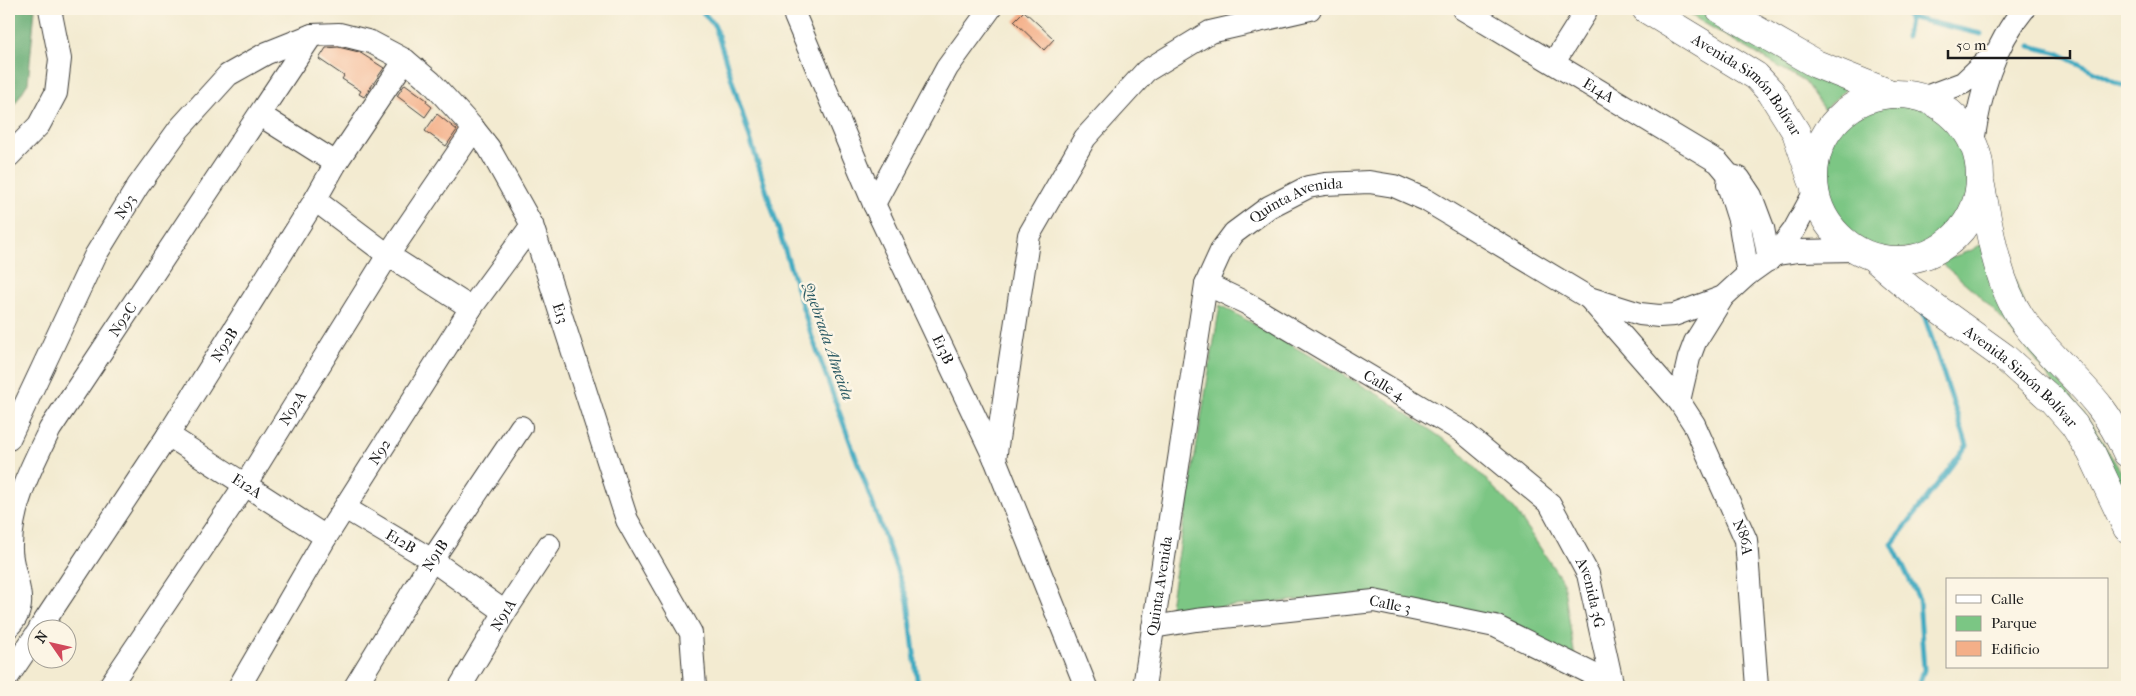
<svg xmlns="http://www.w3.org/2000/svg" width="2136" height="696" font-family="'IM FELL French Canon',serif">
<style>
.green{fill:#7bc684;stroke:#4c7150}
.forest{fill:#64ab72;stroke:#406447}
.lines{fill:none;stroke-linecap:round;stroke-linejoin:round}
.stream{stroke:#41aac1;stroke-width:5}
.building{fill:#f4af88}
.minor-casing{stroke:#3c3b37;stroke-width:24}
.highway-casing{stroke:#3c3b37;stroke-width:29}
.minor{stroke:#fff;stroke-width:22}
.highway{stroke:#fff;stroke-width:28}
.labels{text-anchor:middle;stroke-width:5;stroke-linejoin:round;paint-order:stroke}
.street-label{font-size:15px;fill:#1c1c1c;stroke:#fcf5e5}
.water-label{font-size:16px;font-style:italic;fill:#2d5c66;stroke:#fcf5e5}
</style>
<rect width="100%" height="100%" fill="#fcf5e5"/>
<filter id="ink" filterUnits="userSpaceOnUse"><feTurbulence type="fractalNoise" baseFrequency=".02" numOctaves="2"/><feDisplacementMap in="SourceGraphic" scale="10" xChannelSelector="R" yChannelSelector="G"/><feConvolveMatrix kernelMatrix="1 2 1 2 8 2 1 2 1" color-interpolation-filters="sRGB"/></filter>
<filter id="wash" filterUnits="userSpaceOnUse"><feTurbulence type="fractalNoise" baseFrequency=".0096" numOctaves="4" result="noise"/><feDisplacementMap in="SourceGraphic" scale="20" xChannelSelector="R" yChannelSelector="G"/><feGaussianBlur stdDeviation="1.12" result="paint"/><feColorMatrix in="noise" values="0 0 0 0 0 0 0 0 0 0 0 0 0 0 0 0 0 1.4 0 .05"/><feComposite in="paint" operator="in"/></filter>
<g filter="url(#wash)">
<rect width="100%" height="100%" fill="#f3ebd1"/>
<path class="green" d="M1680,9H1699L1766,48L1855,80L1824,110L1805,82Z
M1823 175a75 75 0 1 1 150 0a75 75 0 1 1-150 0Z
M1980,245L2003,249L2048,367L2082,410L2127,481V500C2074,414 2022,323 1939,262L1972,250Z
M1220,305L1386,399L1456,448L1515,510L1563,582L1575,658L1367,594L1169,612Z"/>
<path class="forest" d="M9,9H35L28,83L9,113Z"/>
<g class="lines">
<path class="stream" d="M700,9L715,26L812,337L908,601L918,687
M1908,17L1981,34
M1906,37L1911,9
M2030,46L2058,53L2127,88
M1918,687L1924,670L1919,599L1892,544L1967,445L1923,312"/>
</g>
<g id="blocks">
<path class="building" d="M1024,11L1054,39L1044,50L1014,21Z
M338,47L359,52L384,68L364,97L359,94L361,91L342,79L344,76L319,59L326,48Z
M405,84L427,100L426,102L432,107L425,117L397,96Z
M437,114L457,130L446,146L425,131Z"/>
</g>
</g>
<g filter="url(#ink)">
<use href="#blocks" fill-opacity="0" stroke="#3c3b37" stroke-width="1"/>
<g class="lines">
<g class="minor-casing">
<g id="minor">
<path id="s1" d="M796,9L795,16L874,204L995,459L1086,687"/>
<path id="s2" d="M1463,9L1718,162L1729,175L1739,178L1751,196L1763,228L1769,260"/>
<path d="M1554,62L1585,13"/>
<path d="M1923,98L1963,83L1994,54"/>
<path d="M260,115L336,163"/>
<path d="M1973,142C1980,95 1993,46 2024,9"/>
<path d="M9,156L39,125L56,93L60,59L50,9"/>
<path d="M1729,175L1728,185L1739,220L1748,274"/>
<path d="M315,200L388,255L471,308"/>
<path d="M874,204L947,68L990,9"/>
<path d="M1776,254L1797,251L1855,250"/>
<path id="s3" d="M1206,284L1246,303L1463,432L1550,504L1588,574L1613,687"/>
<path id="s4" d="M1589,298L1679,401L1694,424L1746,540L1757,687"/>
<path d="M1679,401L1689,358L1695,342L1723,297"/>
<path id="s5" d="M168,435L326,537"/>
<path id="s6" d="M9,439L95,256L138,186L179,129L228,75L267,53L312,35L339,34L371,42L405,60L431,82L474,129L489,148L532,225L627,520L691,633L695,687"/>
<path d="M995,459L1029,235L1085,138L1146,71L1210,32L1310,9"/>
<path id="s7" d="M345,508L432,560L505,612"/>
<path id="s8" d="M9,626C34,602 9,574 11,545C12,503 32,466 50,429L312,35"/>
<path id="s9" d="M1153,627L1196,620L1374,601L1495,626L1613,684"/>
<path id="s10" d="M40,628L168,435L315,200L336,163L405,60"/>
<path d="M9,675L38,632"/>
<path id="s11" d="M109,687L245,485L388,255L474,129"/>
<path id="s12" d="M239,687L326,537L471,308L532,225"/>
<path id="s13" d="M355,687L432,560L521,427"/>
<path id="s14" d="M460,687L505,612L549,545"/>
<path id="s15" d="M1144,687L1206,284L1222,249L1234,233L1269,207L1308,187L1325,184L1369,182L1394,186L1426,200L1589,298L1640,314L1659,316L1674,315L1723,297L1748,274L1776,254L1794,230L1813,195"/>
</g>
</g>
<g class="highway-casing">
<g id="highway">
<path id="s16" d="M1646,9L1756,76L1771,92L1796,132L1812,180"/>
<path d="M1720,9L1816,64L1891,94"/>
<circle cx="1897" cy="177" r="83"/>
<path d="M1981,186C1989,228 1997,282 2021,318C2044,351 2076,376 2100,407C2110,420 2120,438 2127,453"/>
<path id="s17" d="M1874,258L1910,289L2004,357L2052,400L2074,425L2091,452L2127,528"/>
</g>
</g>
<use href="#minor" class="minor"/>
<use href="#highway" class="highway"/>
</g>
</g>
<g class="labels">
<g class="street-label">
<text dy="5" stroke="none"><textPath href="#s16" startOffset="128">Avenida Simón Bolívar</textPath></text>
<text dy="5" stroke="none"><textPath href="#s2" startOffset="158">E14A</textPath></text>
<text dy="5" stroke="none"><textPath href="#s15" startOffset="538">Quinta Avenida</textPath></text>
<text dy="5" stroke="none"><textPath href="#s6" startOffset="260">N93</textPath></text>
<text dy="5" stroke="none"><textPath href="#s6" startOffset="922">E13</textPath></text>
<text dy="5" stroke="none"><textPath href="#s8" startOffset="340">N92C</textPath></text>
<text dy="5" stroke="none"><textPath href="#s10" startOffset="338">N92B</textPath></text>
<text dy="5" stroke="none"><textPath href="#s1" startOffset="372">E13B</textPath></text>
<text dy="5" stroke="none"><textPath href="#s17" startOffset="189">Avenida Simón Bolívar</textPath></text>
<text dy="5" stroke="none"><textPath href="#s3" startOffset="205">Calle 4</textPath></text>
<text dy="5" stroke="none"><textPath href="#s11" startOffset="334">N92A</textPath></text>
<text dy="5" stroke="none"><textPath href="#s12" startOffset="274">N92</textPath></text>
<text dy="5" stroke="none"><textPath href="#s5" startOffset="94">E12A</textPath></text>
<text dy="5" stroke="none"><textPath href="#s4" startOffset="288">N86A</textPath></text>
<text dy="5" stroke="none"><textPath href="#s7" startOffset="65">E12B</textPath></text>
<text dy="5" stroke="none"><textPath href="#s13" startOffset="154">N91B</textPath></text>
<text dy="5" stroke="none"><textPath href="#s15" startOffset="102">Quinta Avenida</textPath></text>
<text dy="5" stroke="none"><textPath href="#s3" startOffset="508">Avenida 3G</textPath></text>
<text dy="5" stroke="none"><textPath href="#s9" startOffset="239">Calle 3</textPath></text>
<text dy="5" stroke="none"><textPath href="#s14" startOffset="84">N91A</textPath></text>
</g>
<g class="water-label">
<text transform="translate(829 341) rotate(71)" y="6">Quebrada Almeida</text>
</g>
</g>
<rect width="2136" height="696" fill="none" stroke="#fcf5e5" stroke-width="30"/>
<rect x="1946" y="578" width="162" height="90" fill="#fcf5e5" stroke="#a29e95"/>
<rect x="1956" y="595" width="25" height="8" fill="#ffffff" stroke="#a29e95"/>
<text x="1991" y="604" font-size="15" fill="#1c1c1c">Calle</text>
<rect x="1956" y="616" width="25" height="15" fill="#7bc684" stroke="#a29e95"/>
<text x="1991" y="628" font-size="15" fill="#1c1c1c">Parque</text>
<rect x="1956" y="641" width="25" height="15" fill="#f4af88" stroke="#a29e95"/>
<text x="1991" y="654" font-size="15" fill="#1c1c1c">Edificio</text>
<g transform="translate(52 644) rotate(304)"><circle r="24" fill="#fcf5e5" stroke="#a29e95"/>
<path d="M0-4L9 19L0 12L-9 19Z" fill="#d1495b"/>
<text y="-8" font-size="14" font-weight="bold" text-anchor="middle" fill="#1c1c1c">N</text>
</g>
<path d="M1948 50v8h122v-8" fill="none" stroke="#1c1c1c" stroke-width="2.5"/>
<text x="1956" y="50" font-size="15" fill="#1c1c1c" stroke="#fcf5e5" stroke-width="4" paint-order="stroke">50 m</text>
</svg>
